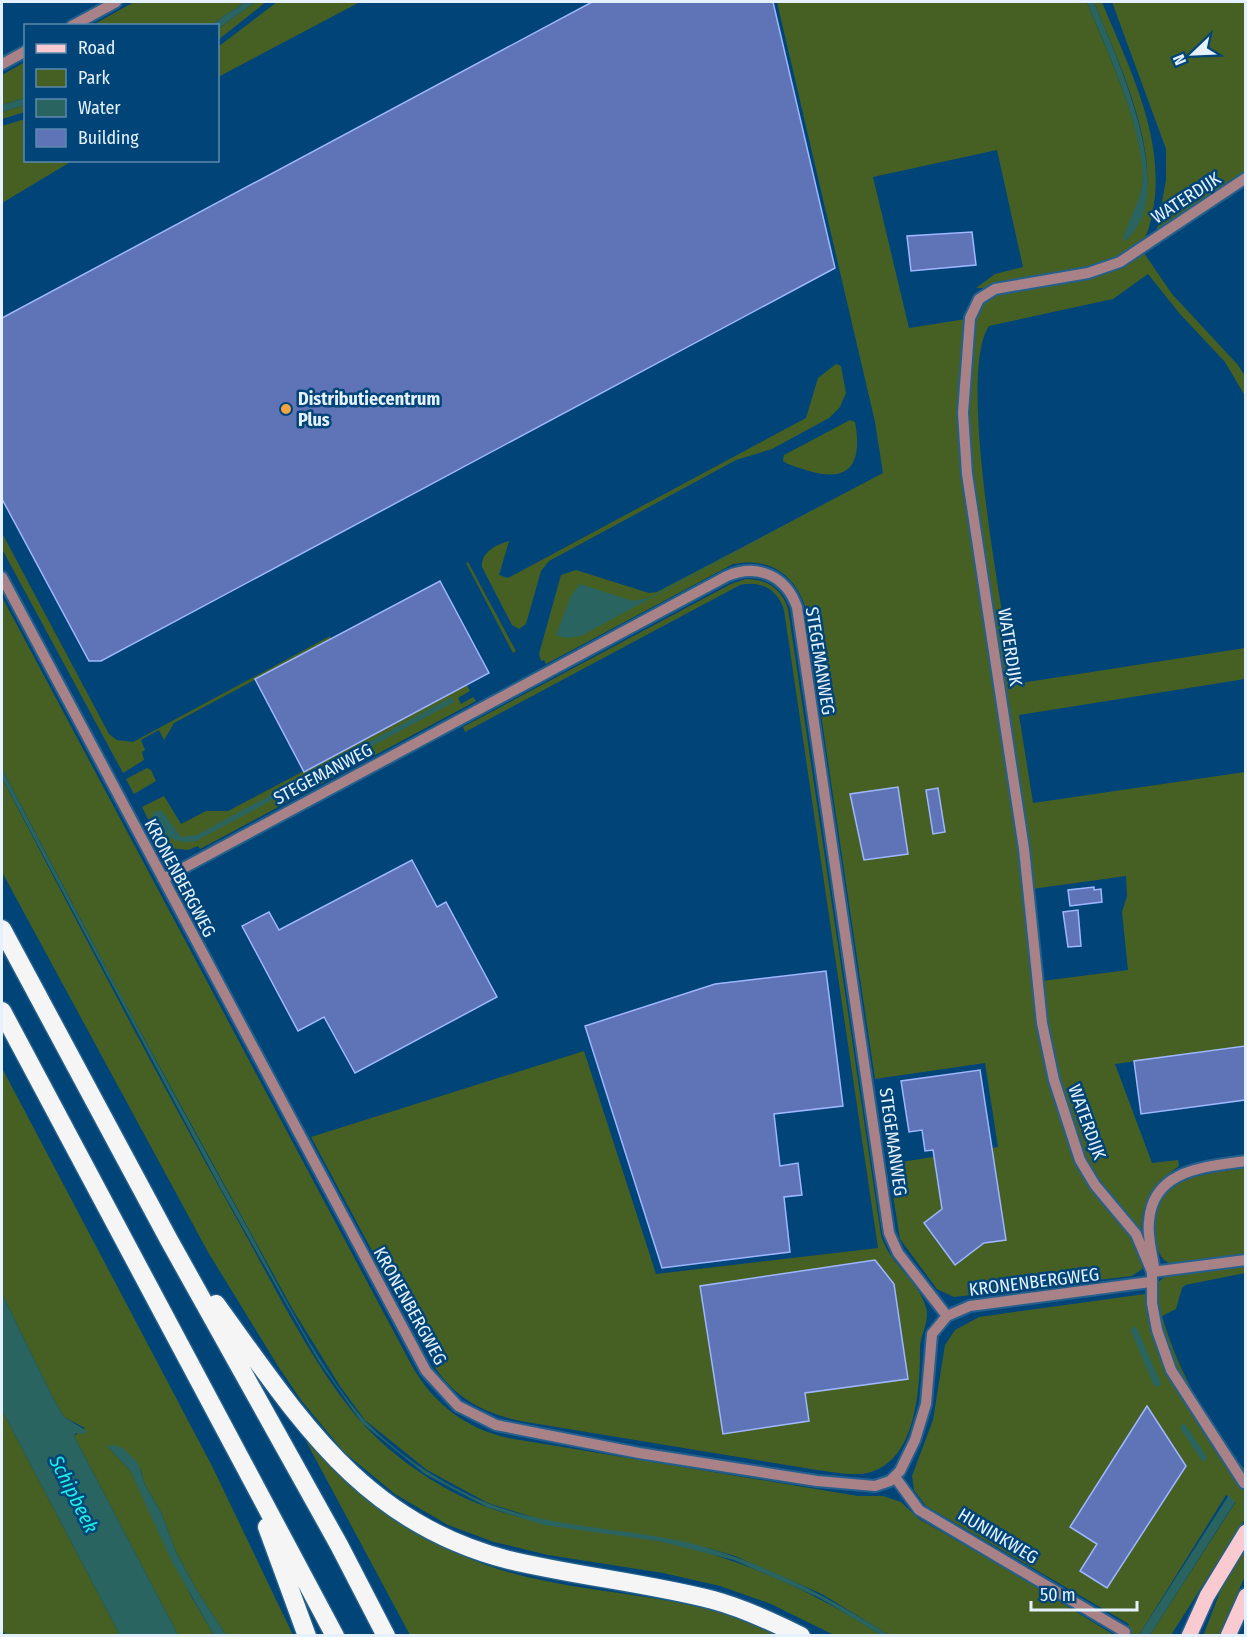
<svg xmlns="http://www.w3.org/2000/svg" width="1247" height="1637" font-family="'Fira Sans Condensed',sans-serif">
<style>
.green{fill:#466024}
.water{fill:#2a6460}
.building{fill:#5f74b7;stroke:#9fb7ff;stroke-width:1.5}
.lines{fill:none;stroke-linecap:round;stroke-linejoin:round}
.street-casing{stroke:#25608d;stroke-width:14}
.primary-casing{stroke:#25608d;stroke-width:18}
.highway-casing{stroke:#25608d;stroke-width:21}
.street{stroke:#a98287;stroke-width:10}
.primary{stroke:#f9cad0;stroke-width:15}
.highway{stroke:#f5f5f5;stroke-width:18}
.poi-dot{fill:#f2a541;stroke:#004478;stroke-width:2}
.labels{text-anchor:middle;stroke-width:5;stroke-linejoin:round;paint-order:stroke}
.street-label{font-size:18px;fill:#e5f1fe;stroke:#004478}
.poi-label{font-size:18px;font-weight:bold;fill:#e5f1fe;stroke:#004478;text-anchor:start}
.water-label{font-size:20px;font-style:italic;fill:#1cefe5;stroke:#004478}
</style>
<rect width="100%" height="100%" fill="#004478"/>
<path class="green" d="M134,2H245L211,25L91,26Z
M255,2H266L218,40V29Z
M277,2H360L218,77V47Z
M777,2H1087C1106,50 1143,126 1143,177C1142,199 1132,218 1127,239C1179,183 1118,62 1094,2H1102C1129,68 1168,142 1152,215C1150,223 1148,234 1143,241C1124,267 1085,270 1056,274C1041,277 1026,278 1011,281C999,283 988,289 976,288L995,274L1023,267L997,150L873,177L909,328L966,319L960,400L1034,971L1069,1143L1127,1226L1143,1263L1142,1269L1132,1276L954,1297L937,1289L900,1239L888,1164L998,1147L985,1063L875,1079L805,606C794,573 767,557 733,564L546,664L544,660L541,661L539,654L561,575L576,570L649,593L657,592L883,473L875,422Z
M1112,2H1245V173L1156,234L1166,180V149Z
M25,62V98L2,105V75Z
M25,105V112L2,119V112Z
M25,119L26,160L72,161L2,203V126Z
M1144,253L1172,294L1238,365L1245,376V396L1225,362L1180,314L1148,274L1113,299L989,326C956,375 1004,618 1014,684L1245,648V679L1019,715L1033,803L1245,772V1046L1115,1064L1152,1163L1178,1160L1179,1166C1154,1184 1139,1204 1142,1236L1100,1186L1083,1159L1051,1051L1042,981L1128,970L1122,912L1127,896L1126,876L1032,889L969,472L966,420L975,313L986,299L992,294Z
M836,364L841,366L846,393L840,407L829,418L772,449L736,460L549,561L541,571L526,624L519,629L512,625L482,567C481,552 496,545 509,541L499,575L508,578L806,418L818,378Z
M850,420L855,422C862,460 853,484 809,471C801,468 790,466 783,461L784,455Z
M2,533L109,734L117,740L133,742L330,636L331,639L174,723L164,740L159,730L141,740L145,750L142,752L144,760L123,773L2,549Z
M468,562L516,651L513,653L466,563Z
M746,579C767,579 782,589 788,609L881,1235C889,1264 920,1282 926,1308C930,1322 920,1335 920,1348C920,1387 917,1458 871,1472C855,1477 834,1472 817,1470L526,1422C488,1415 456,1400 434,1366L311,1137L584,1051L656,1274L878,1248L784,610C778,590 761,580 740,585L465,732L463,727L731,584Z
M2,597L412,1366C434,1404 465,1428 508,1438L858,1496H883L901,1502L919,1519L1000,1565L1114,1635H889L822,1594L735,1556L708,1548L545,1521L488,1503L427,1470L365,1420L340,1386L293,1310L121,996L2,769Z
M467,685L470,691L458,698L461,704L473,697L476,701L200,849L198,846L188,850L169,848L155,833L142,807L164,796L181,824L206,811H228Z
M147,768L151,770L156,781L134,794L126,779Z
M2,778C78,924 154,1070 234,1214C271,1279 305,1352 352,1411C380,1447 426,1480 467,1499C529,1527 593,1529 659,1541C740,1557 812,1591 881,1635H834L771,1604L720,1586L663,1573L548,1555L494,1542L448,1525L395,1494L344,1452L301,1400L278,1366L208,1252L2,872Z
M2,1068L212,1466L293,1635H226L196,1589L176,1552L161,1512L145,1485L141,1471L107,1446L130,1470L191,1596L214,1635H178L74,1436L85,1428L64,1417L53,1398L2,1294Z
M1245,1168V1256L1174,1265C1161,1261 1158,1253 1156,1241C1148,1177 1197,1175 1245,1168Z
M1245,1265V1273L1185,1285L1182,1288L1176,1309L1162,1316C1179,1374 1208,1423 1245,1470V1479L1176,1373L1156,1312L1157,1283L1166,1276Z
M1145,1294L1153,1329L1245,1483V1519L1171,1635H1150L1235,1503L1226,1495L1139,1635L1124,1636L1129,1624L926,1506L914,1490L912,1476L933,1420L945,1345L955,1330L979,1317Z
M2,1410L120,1635H7L2,1630Z
M300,1430C333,1457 367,1483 400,1509C426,1530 451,1553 483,1564C579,1599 686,1588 778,1635H410Z
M1245,1546V1576L1220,1635L1203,1636L1225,1579Z"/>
<path class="water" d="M245,2H255L218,29V26L211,25Z
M1087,2H1094C1115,55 1184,198 1123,242C1124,227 1139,206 1142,186C1148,137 1106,49 1087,2Z
M25,98V105L2,112V105Z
M865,482L581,636L566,638L556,635L571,596L580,584L633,601L649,598Z
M452,697L454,702L196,841C173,845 163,835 152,815L156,811H162L181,837L197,835Z
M2,769C78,916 156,1063 237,1209C272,1272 310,1353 355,1409C384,1445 430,1476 471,1496C539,1528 613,1526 685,1542C760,1560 825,1595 889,1635H881L820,1598L734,1560L658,1541L544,1525L487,1507L425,1474L362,1423L318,1360L221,1189L2,778Z
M2,1294L53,1398L64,1417L87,1431L84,1434L76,1433L74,1436L178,1635H120L2,1410Z
M1133,1326L1137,1328L1161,1384L1160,1386H1154L1131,1331Z
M1185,1424L1207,1457L1205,1461H1202L1181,1429V1425Z
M114,1445L123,1448L138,1463L145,1485L161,1512L176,1552L196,1589L226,1635H214L172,1562L130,1470L107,1446Z
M1229,1495L1235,1502L1150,1635H1139Z"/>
<path class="building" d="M592,2H773L835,268L101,661H89L2,499V318Z
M972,232L976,265L911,271L907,236Z
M440,581L489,673L304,772L255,679Z
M898,787L908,854L864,860L850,794Z
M938,788L945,832L933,834L926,790Z
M412,860L437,907L446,902L497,997L355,1073L324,1017L298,1031L242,926L269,912L279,930Z
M1094,887V890L1101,889L1102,902L1070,906L1068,890Z
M1078,910L1081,946L1068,947L1063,912Z
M826,971L843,1106L774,1114L780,1166L798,1163L802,1195L784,1197L790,1252L662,1268L585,1026L715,984Z
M1245,1046V1100L1141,1114L1134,1061Z
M980,1070L1006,1240L984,1243L955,1265L924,1223L942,1209L933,1150L925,1151L922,1130L909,1132L901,1081Z
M875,1260L894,1284L908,1379L805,1393L809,1421L723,1434L700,1286Z
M1147,1406L1186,1466L1107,1588L1080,1571L1097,1544L1070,1527Z"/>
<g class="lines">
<g class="street-casing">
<path id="street" d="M72,26L116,2
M2,64L26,51
M2,577L426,1371L458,1406L496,1425L639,1453L817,1481L875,1486L890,1481L900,1471L915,1440L926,1404L932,1334L947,1316L970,1306L1150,1282
M163,879L727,576C758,563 786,576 797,607L889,1233L898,1253L947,1316
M1246,1161C1205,1167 1153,1169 1149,1221C1147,1236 1152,1252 1154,1267L1152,1272L1246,1260
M895,1477L919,1510L1125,1632
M1244,1483L1171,1370L1157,1330L1152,1303V1272L1136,1234L1095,1185L1080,1160L1054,1080L1042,1023L1024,849L967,474L963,413L970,318L979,299L995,289L1088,273L1120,262L1246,178"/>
</g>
<g class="primary-casing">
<path id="primary" d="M1189,1636L1207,1596L1246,1532
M1228,1636L1246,1596"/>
</g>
<g class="highway-casing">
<path id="highway" d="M2,929L169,1240L339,1545L386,1636
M2,1011L335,1636
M216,1304C299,1418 362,1523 509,1560C576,1576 646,1583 713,1600C743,1608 773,1622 801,1636
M267,1527L307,1636"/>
</g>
<use href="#street" class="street"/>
<use href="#primary" class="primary"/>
<use href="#highway" class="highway"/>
</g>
<circle class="poi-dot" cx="286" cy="409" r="6"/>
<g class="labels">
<g class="street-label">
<text transform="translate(1186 198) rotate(-33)" y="6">WATERDIJK</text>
<text transform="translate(1010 647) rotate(81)" y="6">WATERDIJK</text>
<text transform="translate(820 661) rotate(81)" y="6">STEGEMANWEG</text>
<text transform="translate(323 774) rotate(-28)" y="6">STEGEMANWEG</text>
<text transform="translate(180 878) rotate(62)" y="6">KRONENBERGWEG</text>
<text transform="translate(1087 1122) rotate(70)" y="6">WATERDIJK</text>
<text transform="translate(893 1142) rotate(82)" y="6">STEGEMANWEG</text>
<text transform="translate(1034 1282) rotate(-7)" y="6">KRONENBERGWEG</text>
<text transform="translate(410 1306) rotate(61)" y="6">KRONENBERGWEG</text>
<text transform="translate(998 1536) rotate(31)" y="6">HUNINKWEG</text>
</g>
<g class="poi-label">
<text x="298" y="405">Distributiecentrum<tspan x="298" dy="21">Plus</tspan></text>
</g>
<g class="water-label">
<text transform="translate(74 1494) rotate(63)" y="7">Schipbeek</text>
</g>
</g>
<rect width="1247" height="1637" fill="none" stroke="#e5f1fe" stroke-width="6"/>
<rect x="24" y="24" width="195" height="138" fill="#004478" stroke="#5c89ae" stroke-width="1.5"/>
<rect x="36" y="44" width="30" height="9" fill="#f9cad0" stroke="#5c89ae" stroke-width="1.5"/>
<text x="78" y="54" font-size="18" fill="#e5f1fe">Road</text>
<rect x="36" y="69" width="30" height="18" fill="#466024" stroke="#5c89ae" stroke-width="1.5"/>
<text x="78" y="84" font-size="18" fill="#e5f1fe">Park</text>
<rect x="36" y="99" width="30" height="18" fill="#2a6460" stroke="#5c89ae" stroke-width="1.5"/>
<text x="78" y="114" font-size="18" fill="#e5f1fe">Water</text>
<rect x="36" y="129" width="30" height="18" fill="#5f74b7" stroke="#5c89ae" stroke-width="1.5"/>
<text x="78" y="144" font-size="18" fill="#e5f1fe">Building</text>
<g transform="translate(1193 54) rotate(247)" stroke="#004478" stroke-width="4.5" paint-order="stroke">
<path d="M0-4.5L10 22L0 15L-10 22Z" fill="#e5f1fe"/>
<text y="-9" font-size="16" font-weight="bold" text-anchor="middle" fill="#e5f1fe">N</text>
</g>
<path d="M1031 1601v9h106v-9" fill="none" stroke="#e5f1fe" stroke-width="3"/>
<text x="1040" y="1601" font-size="18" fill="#e5f1fe" stroke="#004478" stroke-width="4.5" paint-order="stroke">50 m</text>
</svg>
